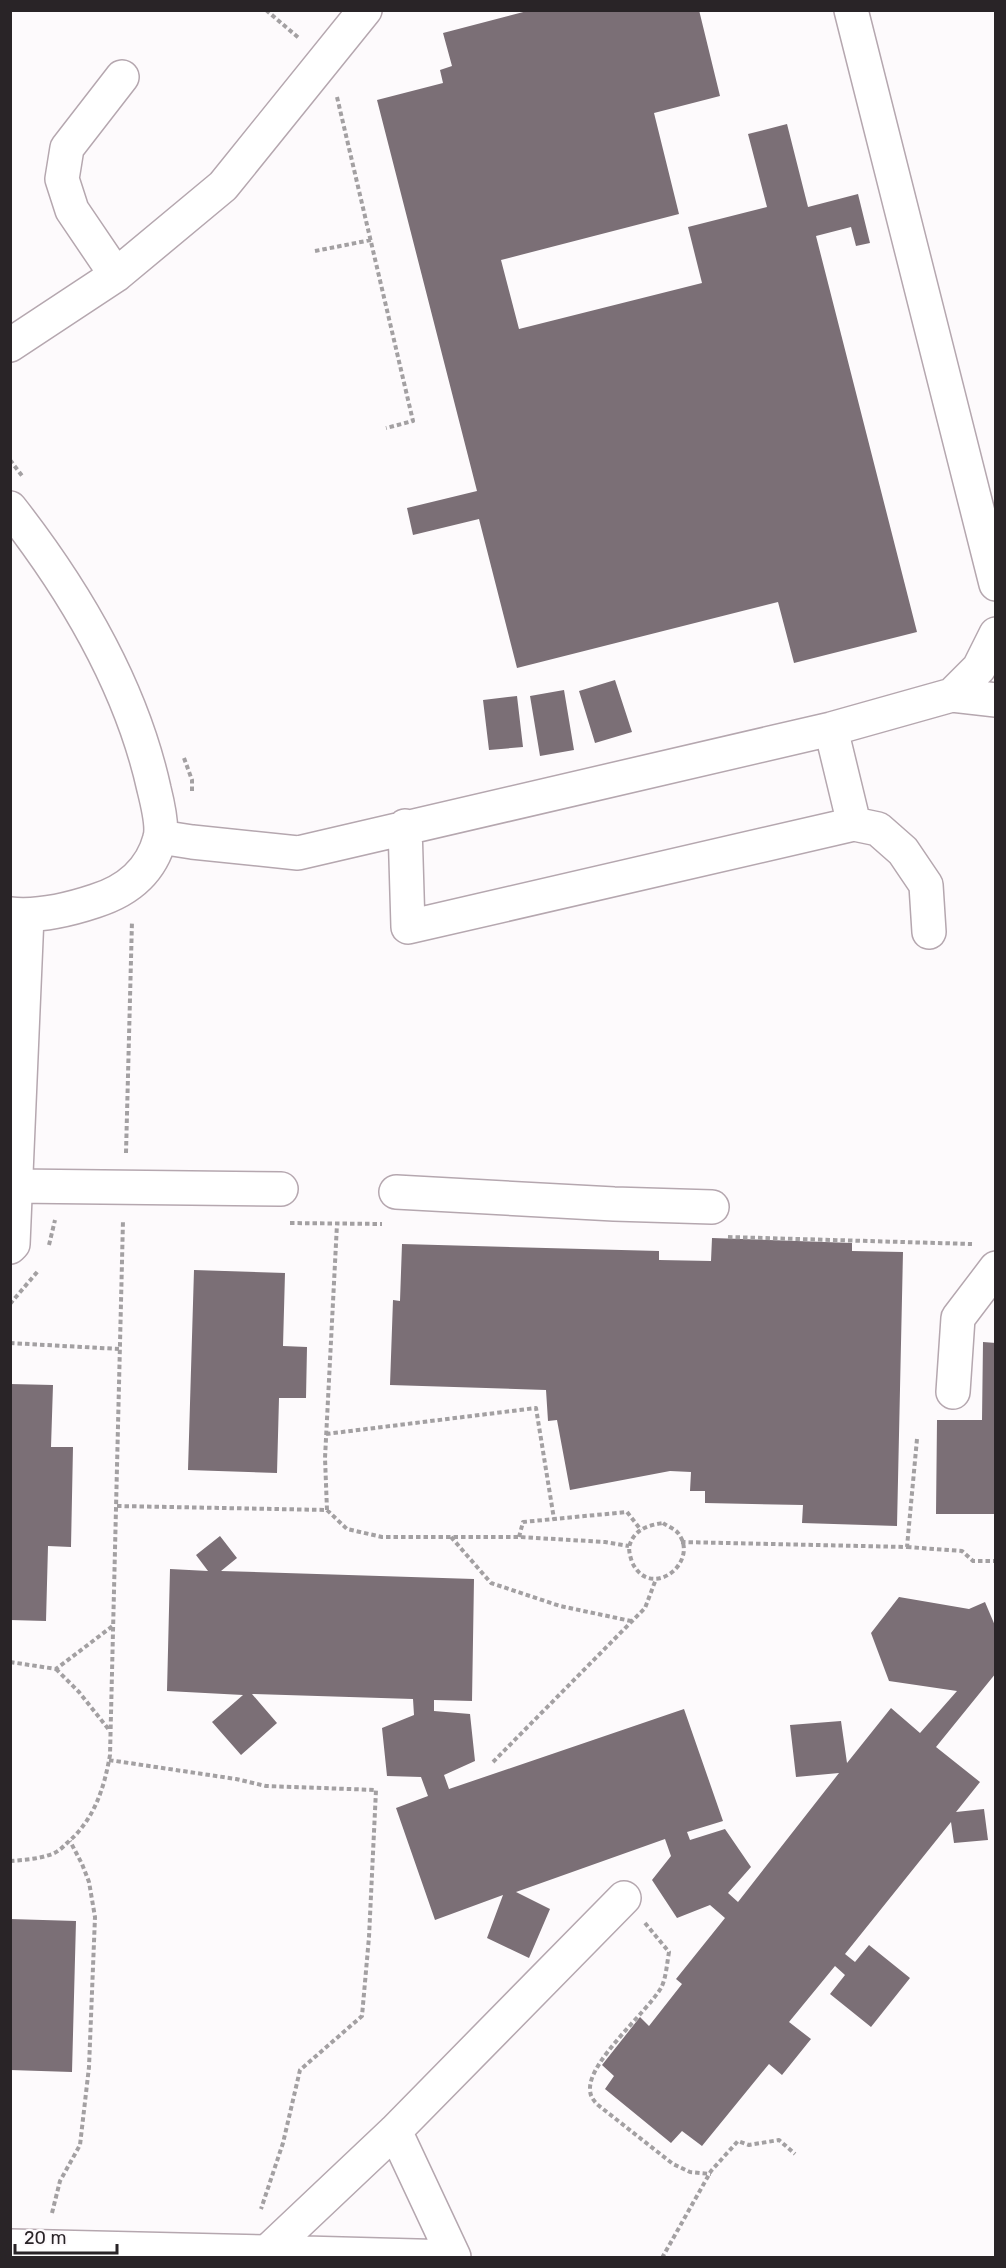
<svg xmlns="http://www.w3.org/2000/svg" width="1006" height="2268" font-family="Rubik,sans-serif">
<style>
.building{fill:#7b6f76}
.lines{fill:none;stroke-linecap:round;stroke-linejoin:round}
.minor-casing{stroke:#b5a7af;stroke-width:36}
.path{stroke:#a3a0a2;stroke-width:4;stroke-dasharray:4.5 3;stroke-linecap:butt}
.minor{stroke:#fff;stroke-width:33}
</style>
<rect width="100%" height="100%" fill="#fdfafc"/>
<path class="building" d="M531,10H699L720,96L654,113L679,214L501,260L519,329L702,283L688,227L767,207L748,134L787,124L808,207L858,194L870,243L856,246L851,227L816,236L917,632L794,663L778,602L517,668L479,519L413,535L407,508L477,491L377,100L443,83L440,70L452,66L443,33Z
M615,680L632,732L595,743L579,691Z
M564,690L574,750L540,756L530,696Z
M517,696L523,747L489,750L483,700Z
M712,1238L852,1243V1251L903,1252L897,1526L802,1523L803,1505L705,1503V1491H690L691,1472L670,1471L570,1490L557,1420L548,1421L546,1390L390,1385L393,1300L400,1301L402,1244L659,1251V1260L711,1261Z
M194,1270L285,1273L283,1346L307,1347L306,1398H279L277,1473L188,1470Z
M983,1342L996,1343V1514H936L937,1420H982Z
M10,1384L53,1385L51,1447H73L71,1547L48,1546L46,1621L10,1620Z
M220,1536L237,1558L221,1571L474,1579L472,1701L434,1700V1711L470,1714L475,1761L444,1775L449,1789L684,1709L723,1821L687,1832L690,1840L725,1829L751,1867L728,1893L738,1902L839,1773L796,1777L790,1725L841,1721L847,1763L891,1708L920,1733L957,1691L889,1681L871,1633L899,1597L969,1609L985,1602L996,1628V1673L936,1747L980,1782L956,1812L984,1809L988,1840L954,1843L951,1822L845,1954L855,1962L869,1945L910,1978L871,2027L830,1994L845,1975L835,1966L789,2022L811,2039L782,2075L769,2064L702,2146L682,2131L671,2143L605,2089L614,2076L602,2065L640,2017L649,2026L682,1984L676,1979L725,1918L710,1905L677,1918L652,1880L671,1856L665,1839L516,1892L550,1909L529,1958L487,1938L503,1895L435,1920L396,1808L428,1796L421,1777L387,1776L382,1728L414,1715L413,1699L252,1694L277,1723L241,1755L212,1722L243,1695L167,1691L170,1569L208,1571L196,1555Z
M10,1919L76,1921L72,2072L10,2070Z"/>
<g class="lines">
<g class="minor-casing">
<path id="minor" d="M851,10L996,584
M116,275L72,210L62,179L67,148L122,77
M10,345L116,275L223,186L365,10
M10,508C75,591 131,685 154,789C157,801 163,826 160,838C151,872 127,891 95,901C68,910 39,917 10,914
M952,695L979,668L996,634
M831,729L854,824
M405,826L408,927L854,824L878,829L903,851L926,885L929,932
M160,837L192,842L298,853L831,729L952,695L996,700
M15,1186L281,1189
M396,1192L614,1204L712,1207
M10,1247L13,1244L27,916
M953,1392L958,1318L996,1268
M10,2246L267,2252L395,2131L624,1898
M267,2252L454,2257L395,2131"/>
</g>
<path class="path" d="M266,10L300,39
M337,97L413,421L386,428
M315,251L371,240
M10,460L23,477
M184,758L192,780V794
M126,1153L132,921
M290,1223L382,1224
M728,1237L972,1244
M49,1245L55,1220
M10,1304L38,1271
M10,1343L119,1349
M326,1434L536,1408L554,1519L627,1512L641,1530
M117,1506L327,1510L325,1458L337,1224
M327,1510L347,1529L382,1537H519L605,1542L629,1546
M663,1523C667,1526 675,1529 678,1533C701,1562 650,1602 632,1562C630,1556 628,1549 630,1544C635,1529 649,1525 663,1523Z
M451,1537L491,1583L560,1606L631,1621
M519,1537L523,1522L554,1519
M681,1542L907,1547L917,1439
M907,1547L962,1551L973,1561H996
M10,1662L56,1669L114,1625
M56,1669L79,1692L110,1731
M109,1760L236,1779L266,1786L376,1790L369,1937L362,2016L300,2070L283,2143L261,2209
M493,1762L645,1608L656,1579
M10,1861C24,1860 39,1859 52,1854C58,1852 63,1847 67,1843C94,1820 104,1789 110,1755L123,1220
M645,1923L669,1952C667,1963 666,1979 661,1988C646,2013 589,2061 590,2089C590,2096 593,2100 598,2105L673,2164L690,2172L711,2174
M52,2213L60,2181L80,2145L89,2067L95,1917L89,1882L82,1864L70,1841
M662,2258L711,2171L738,2141L749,2145L779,2140L795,2154"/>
<use href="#minor" class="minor"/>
</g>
<rect width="1006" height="2268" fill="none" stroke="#292427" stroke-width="24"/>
<path d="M15 2244v9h102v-9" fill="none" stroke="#292427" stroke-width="3"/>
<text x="24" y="2244" font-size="18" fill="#292427" stroke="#fdfafc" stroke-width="4.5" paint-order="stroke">20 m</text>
</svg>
